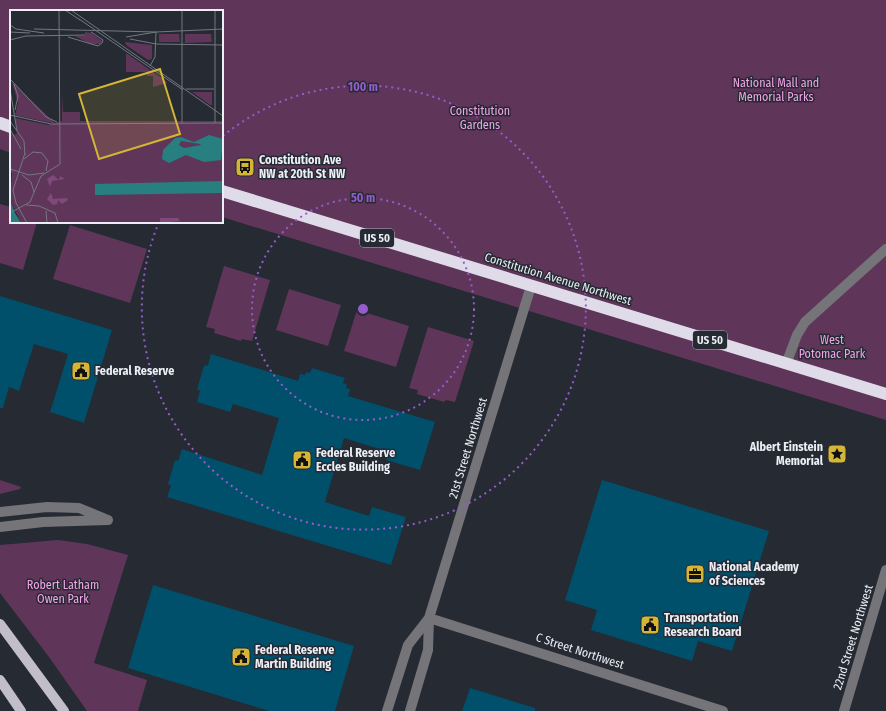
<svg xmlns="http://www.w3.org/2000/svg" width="886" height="711" font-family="'Fira Sans Condensed',sans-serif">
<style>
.green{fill:#5f365a}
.building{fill:#004f6b}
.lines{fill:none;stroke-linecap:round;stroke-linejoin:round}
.minor{stroke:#757479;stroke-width:10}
.major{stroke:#c1bec9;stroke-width:10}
.highway{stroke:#dfdbe8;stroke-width:12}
.ring{fill:none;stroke:#975ccc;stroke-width:2;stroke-dasharray:2 4}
.labels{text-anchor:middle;stroke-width:3;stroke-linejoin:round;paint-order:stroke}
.shield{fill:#252a33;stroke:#b0b3ba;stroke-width:1}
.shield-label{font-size:11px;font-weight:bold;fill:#ebeef4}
.park-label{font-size:12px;fill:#f5a3e9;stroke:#252a33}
.poi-label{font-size:12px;font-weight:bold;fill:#ebeef4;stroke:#252a33;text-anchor:start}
.street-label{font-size:12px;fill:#ebeef4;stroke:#252a33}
.inset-road{fill:none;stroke:#747880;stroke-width:1}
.view{fill:#d5b535;fill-opacity:0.15;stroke:#d5b535;stroke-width:2}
.inset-edge{fill:none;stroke:#ebeef4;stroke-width:2}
.centre{fill:#975ccc;stroke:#252a33;stroke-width:2}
.ring-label{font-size:12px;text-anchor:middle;font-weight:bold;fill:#975ccc;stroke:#252a33;stroke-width:3;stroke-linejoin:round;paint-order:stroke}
</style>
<rect width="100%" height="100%" fill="#252a33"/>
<path class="green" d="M0,0H886V420L222,217V11H11V153L0,149Z
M0,204L11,207V222H37L23,270L0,263Z
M70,225L147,249L130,303L53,279Z
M224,266L270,280L252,341L242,339L241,341L214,333L215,329L206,327Z
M289,289L341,305L328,346L276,330Z
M357,310L409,326L396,367L344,351Z
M428,327L474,341L455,402L446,400L444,402L417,394L418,390L409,388Z
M0,480L21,487L20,489L0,494Z
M58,540L87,544L128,555L94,663L147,680L138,711H87L49,657L0,593V545Z"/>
<path class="building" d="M0,296L112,330L84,423L50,412L68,354L34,344L19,391L9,387L3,408H0Z
M211,354L298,381L300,374L305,375L306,372L310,373L312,368L345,378L343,383L347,385L346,388L350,389L348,396L435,422L420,470L386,460L389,452L344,438L325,502L369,516L372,507L406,517L391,565L167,497L171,486L168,484L175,460L178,461L182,449L262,475L279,418L233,404L230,412L197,402L200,391L197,389L204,366L208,365Z
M602,480L769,531L732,651L698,641L692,661L591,630L597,610L565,600Z
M153,585L354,646L335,711H269L128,668Z
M470,688L535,708V711H462Z"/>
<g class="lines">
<path class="minor" d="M786,364L797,335L805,322L886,249
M0,512L47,507L79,508L108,520
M0,527L43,522L108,520
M429,618L723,711
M387,711L408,645L429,618
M410,711L428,650L429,618L531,286
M844,711L886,570"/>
<path class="major" d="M0,624L64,711
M0,680L21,711"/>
<path class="highway" d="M0,123L11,127
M222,191L886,394"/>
</g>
<g class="ring">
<circle cx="363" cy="309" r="111"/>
<path d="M223 136A222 222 0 1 1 159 222"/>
</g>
<defs>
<g id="bus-square" transform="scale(1)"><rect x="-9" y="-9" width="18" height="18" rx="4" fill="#d5b535" stroke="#252a33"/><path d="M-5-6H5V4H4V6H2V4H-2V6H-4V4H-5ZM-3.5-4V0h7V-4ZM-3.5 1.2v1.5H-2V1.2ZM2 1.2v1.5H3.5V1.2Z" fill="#111"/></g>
<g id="civic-square" transform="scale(1)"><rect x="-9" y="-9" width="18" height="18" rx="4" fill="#d5b535" stroke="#252a33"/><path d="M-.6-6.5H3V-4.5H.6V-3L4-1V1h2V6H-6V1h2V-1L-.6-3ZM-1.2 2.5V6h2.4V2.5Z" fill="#111"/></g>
<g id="sight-square" transform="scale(1)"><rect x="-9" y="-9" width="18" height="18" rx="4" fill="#d5b535" stroke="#252a33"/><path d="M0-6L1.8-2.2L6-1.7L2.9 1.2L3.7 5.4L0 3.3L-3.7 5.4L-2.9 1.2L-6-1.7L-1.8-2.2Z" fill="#111"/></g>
<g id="office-square" transform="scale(1)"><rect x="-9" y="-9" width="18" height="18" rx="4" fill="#d5b535" stroke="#252a33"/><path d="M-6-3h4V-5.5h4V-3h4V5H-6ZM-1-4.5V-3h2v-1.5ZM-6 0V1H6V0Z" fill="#111"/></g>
</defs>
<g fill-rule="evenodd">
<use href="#bus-square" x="245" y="167"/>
<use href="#civic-square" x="81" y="371"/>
<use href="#sight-square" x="837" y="454"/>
<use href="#civic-square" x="302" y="460"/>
<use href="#office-square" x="695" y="574"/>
<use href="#civic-square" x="650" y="625"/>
<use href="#civic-square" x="241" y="657"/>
</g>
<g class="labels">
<g class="shield">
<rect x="360" y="229" width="34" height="18" rx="3"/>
<rect x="693" y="331" width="34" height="18" rx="3"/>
</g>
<g class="shield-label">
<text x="377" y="242">US 50</text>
<text x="710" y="344">US 50</text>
</g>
<g class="park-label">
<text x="776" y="87">National Mall and<tspan x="776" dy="14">Memorial Parks</tspan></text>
<text x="480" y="115">Constitution<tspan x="480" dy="14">Gardens</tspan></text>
<text x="832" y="344">West<tspan x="832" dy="14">Potomac Park</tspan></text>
<text x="63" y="589">Robert Latham<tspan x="63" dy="14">Owen Park</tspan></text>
</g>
<g class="poi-label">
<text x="259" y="164">Constitution Ave<tspan x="259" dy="14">NW at 20th St NW</tspan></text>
<text x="95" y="375">Federal Reserve</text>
<text x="823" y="451" text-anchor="end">Albert Einstein<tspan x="823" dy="14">Memorial</tspan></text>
<text x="316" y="457">Federal Reserve<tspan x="316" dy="14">Eccles Building</tspan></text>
<text x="709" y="571">National Academy<tspan x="709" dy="14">of Sciences</tspan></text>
<text x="664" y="622">Transportation<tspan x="664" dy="14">Research Board</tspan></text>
<text x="255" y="654">Federal Reserve<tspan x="255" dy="14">Martin Building</tspan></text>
</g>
<g class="street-label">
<text transform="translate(558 279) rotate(17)" y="4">Constitution Avenue Northwest</text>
<text transform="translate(468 448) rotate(-73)" y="4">21st Street Northwest</text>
<text transform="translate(853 637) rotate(-73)" y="4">22nd Street Northwest</text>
<text transform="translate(580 651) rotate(18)" y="4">C Street Northwest</text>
</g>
</g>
<g transform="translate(10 10)">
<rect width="213" height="213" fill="#252a33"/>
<path d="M75,22L81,23L92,31L90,34H80L65,26H75ZM149,24H169L170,32H149ZM175,24H201L202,32L175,33ZM115,32L142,35V49L138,50L116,35ZM116,43L157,72V73L143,77V66H137V62H116ZM2,72L46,114L5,105L8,93ZM52,82L53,102H70V111H213V213H11L0,190L2,163L0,162V122L5,125L7,123L5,108L38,115L52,111ZM182,82H202V95H200Z" fill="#5f365a"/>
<path d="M43,165L49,170L50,166L55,169L42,171L40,177L37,169ZM41,183L43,189L57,188L58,190L52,194L48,190L47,194L43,195L37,189ZM150,208H168L170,211L150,213Z" fill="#804979"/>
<path d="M199,125L213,129L211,150L194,152L176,145L159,153L152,149L153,140L165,128L171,127L184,132ZM171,131L190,134L191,135L174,138L169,135ZM213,171V183L85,185V174ZM0,190L5,203L11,213H0Z" fill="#277f80" fill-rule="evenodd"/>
<path class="inset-road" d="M55,0L70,10M61,0L213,106M69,9L173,80M0,15L6,19L34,23M24,19L146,22L213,19M0,22L20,23M81,22L93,30L92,33L88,36M58,27L88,36M116,27L146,22M120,29L146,34M0,30L16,26L75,25M146,34L213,35M140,56L145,47L146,22M0,69L36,107L47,112M4,74L8,86L5,100M0,79L7,121M176,79H204M0,105L41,114L213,113M0,111L14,131L15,145M172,113V0M205,113V0M0,119L11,139M15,143L3,180L6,193L17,213M14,149L23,142L32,143L38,151L36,161M0,159L19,165L34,163M12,165L21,172L24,182M16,195L29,196L45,203L48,213M36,201L37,213M0,203L20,192L31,166L50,154L49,0"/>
<path class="view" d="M150,59L170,124L89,149L69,84Z"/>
<rect width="213" height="213" class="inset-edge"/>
</g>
<circle cx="363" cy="309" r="6" class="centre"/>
<g class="ring-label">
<text x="363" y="91">100 m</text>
<text x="363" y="202">50 m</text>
</g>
</svg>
